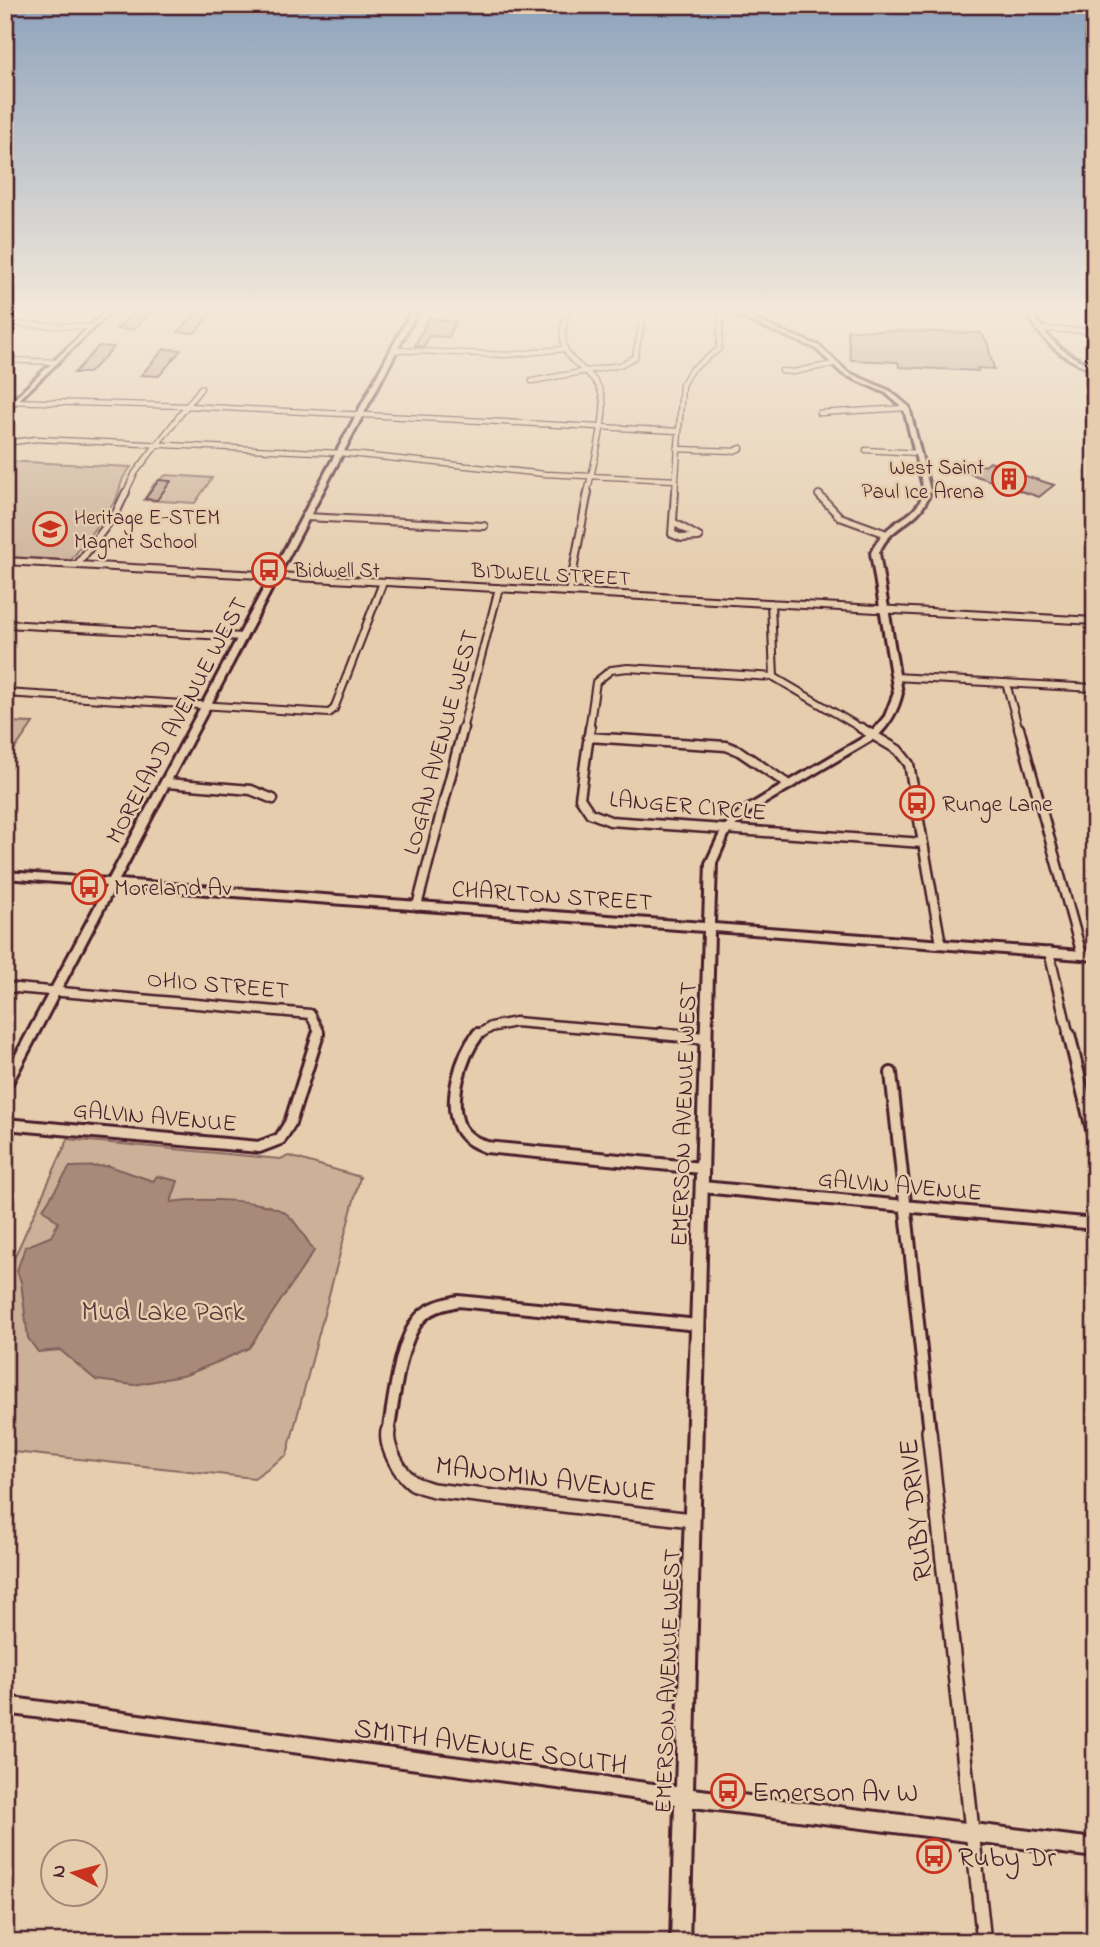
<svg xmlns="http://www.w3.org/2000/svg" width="1100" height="1947" font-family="'Indie Flower',sans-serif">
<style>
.green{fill:#ccb198;stroke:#8b6862;stroke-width:2}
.water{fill:#a8897a;stroke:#825f5a;stroke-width:2}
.building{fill:#ba9c89;stroke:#4a1f2b;stroke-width:2}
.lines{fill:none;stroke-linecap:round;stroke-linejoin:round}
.minor-far4-casing{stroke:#4a1f2b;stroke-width:7}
.minor-far3-casing{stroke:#4a1f2b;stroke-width:10}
.minor-far2-casing{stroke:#4a1f2b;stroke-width:13}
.minor-far1-casing{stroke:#4a1f2b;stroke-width:16}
.minor-casing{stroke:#4a1f2b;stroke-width:18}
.tertiary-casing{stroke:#4a1f2b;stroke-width:6}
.minor-far4{stroke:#e5cdad;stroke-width:4.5}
.minor-far3{stroke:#e5cdad;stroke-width:6}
.minor-far2{stroke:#e5cdad;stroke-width:8}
.minor-far1{stroke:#e5cdad;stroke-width:10}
.minor{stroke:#e5cdad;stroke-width:13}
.tertiary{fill:#e5cdad;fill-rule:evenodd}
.labels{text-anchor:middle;stroke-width:5;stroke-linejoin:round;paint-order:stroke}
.far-poi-label{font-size:21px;fill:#4a1f2b;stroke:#e5cdad;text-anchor:start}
.far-street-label{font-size:21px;fill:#4a1f2b;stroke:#e5cdad}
.street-label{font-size:24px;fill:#4a1f2b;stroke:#e5cdad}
.poi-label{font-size:24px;fill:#4a1f2b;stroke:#e5cdad;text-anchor:start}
.near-park-label{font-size:28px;fill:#5e353b;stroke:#e5cdad}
.near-street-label{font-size:28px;fill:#4a1f2b;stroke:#e5cdad}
.near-poi-label{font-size:28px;fill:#4a1f2b;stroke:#e5cdad;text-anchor:start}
</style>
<rect width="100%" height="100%" fill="#e5cdad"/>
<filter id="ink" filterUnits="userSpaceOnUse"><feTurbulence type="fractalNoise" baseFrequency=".0143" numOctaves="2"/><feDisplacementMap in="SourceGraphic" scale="14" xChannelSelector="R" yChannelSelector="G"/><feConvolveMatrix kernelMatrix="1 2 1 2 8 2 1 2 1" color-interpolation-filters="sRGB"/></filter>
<g filter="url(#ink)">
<path class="green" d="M5,461L131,467L123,478L116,500L71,560L5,557Z
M166,475L212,478L195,503L144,500L154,484Z
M5,722L33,723L5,763Z
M68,1139L280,1159L289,1156L360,1177L287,1455L254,1478L5,1451V1278Z"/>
<path class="water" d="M109,1166L153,1181L157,1176L178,1181L171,1202C196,1198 269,1198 288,1215C298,1224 306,1239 314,1251L249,1348L220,1361L186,1375L134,1385L96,1380L60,1350L38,1352L28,1338L21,1282L17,1271L25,1247L52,1236L58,1222L43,1209L70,1167Z"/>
<path class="building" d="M136,312H151L133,330L116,329Z
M197,312H212L195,333L178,332Z
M428,318L456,322L449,337L429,336L424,347L415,346Z
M847,330L981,333L987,342L994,369L977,368L978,371L899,367L898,362L851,360Z
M99,346L114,347L89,373H74Z
M164,349L181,350L159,376L141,375Z
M969,461L985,466L990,462L1000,465L997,467L1054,485L1039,497L958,470Z
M159,480L171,481L157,500L145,499Z"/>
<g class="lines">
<g class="minor-far4-casing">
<path id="minor-far4" d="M567,312C548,372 598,359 603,402C606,419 591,474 587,494
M5,324L91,327
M1038,329L1095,331
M393,350L508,355L563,349
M5,360L55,362
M782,371L793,372L833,364
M532,381L620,365L635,357L644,312H624
M5,401L187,406L679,431
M819,413L907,408
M5,443L36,439L340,453L545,474L676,480
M677,449L734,451L741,448
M866,450L918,453
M125,494L135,473L201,388
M675,494L682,385L691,370L719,349L721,315L731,312"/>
</g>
<g class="minor-far3-casing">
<path id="minor-far3" d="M819,495L840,517L884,533
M306,517L484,526
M673,522L699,537L682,538L672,534L675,492
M5,561L1095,621
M77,565L116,513L126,492
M569,592L588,492
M771,603L774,677
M5,624L243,637
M895,677L1095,688
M1006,683L1019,730
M5,693L329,713L334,709L383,582
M462,730L499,588
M589,730L596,682L611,670L628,668L774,677L864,730"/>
</g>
<g class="minor-far2-casing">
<path id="minor-far2" d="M590,728L580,798L590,813L610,821L923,843
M861,728L898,750L909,764L923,843
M1019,728L1082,955
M588,737L726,746L739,751L789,785
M167,783L251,790L273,799
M923,843L941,944
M417,906L463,728
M1049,952L1069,1036
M5,987L310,1014L319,1031L317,1036
M476,1036L491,1027L515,1022L682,1036"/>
</g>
<g class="minor-far1-casing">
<path id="minor-far1" d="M478,1034C461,1056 447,1102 460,1128C465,1138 476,1143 486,1147L701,1168
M661,1034L706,1038
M1069,1034L1095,1142
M891,1073L930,1433
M5,1124L259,1147L280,1139L290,1123L318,1034
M702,1187L1095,1224
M388,1433C394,1402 399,1336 423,1315C433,1306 446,1304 458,1301L698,1325"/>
</g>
<g class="minor-casing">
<path id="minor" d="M388,1431C385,1446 399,1472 412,1482C417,1486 427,1488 433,1490L692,1520
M929,1431L984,1942"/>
</g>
<g class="tertiary-casing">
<path id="tertiary" d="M105,312H110L5,413V408Z
M411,312H417L119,880L704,923L706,863L723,827L744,808L871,733L885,716L894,693L871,553C875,545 878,539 884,533C900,516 917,517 924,491L904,409L886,393L843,374L815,348L728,312H734L819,346L847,372L890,391L909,407L930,491C921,525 891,522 879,553L902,693C898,711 890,724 877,737L750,812L730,831L716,863L714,924L1095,952V960L714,931L693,1789L1095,1839V1857L693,1807L689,1942H671L675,1804L5,1713V1697L676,1787L704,931L115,887L9,1089L5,1091V1075L106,886L5,878V872L109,879Z
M1028,312H1032C1049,342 1063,354 1095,367V371C1064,359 1040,342 1028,312Z"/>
</g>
<use href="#minor-far4" class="minor-far4"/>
<use href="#minor-far3" class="minor-far3"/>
<use href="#minor-far2" class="minor-far2"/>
<use href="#minor-far1" class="minor-far1"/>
<use href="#minor" class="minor"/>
<use href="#tertiary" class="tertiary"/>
</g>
</g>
<linearGradient id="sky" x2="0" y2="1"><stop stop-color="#8ea3bc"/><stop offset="0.53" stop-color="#f3e8da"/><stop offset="1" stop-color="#f3e8da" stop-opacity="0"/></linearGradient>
<rect width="1100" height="584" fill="url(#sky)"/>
<defs>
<g id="building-ring" transform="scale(1.75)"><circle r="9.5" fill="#e5cdad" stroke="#c8321e" stroke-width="1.5"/><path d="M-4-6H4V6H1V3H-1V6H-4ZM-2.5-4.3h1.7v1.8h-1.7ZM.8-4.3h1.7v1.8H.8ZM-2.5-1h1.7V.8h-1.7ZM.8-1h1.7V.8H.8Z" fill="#c8321e"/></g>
<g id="school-ring" transform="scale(1.75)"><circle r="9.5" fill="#e5cdad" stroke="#c8321e" stroke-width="1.5"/><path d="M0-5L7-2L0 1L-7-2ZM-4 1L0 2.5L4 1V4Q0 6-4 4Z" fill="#c8321e"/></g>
<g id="bus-ring" transform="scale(1.75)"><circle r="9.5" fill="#e5cdad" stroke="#c8321e" stroke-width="1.5"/><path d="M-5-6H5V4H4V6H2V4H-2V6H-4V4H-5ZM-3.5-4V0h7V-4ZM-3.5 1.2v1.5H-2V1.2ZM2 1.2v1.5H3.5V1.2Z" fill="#c8321e"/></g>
</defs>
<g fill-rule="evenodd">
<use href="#building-ring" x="1009" y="479"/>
<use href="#school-ring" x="50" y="529"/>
<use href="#bus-ring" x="269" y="570"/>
<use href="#bus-ring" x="917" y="803"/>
<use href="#bus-ring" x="89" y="887"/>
<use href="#bus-ring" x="728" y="1791"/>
<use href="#bus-ring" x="934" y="1856"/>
</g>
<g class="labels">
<g class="far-poi-label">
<text x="984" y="474" text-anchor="end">West Saint<tspan x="984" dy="24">Paul Ice Arena</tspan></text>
<text x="74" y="524">Heritage E-STEM<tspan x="74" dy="24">Magnet School</tspan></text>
<text x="294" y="577">Bidwell St</text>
</g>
<g class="far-street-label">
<text transform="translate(551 574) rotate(3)" y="7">BIDWELL STREET</text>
</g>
<g class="street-label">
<text transform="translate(176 720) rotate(-62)" y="8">MORELAND AVENUE WEST</text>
<text transform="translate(440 742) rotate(-75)" y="8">LOGAN AVENUE WEST</text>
<text transform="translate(688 805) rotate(5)" y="8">LANGER CIRCLE</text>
<text transform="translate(552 895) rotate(4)" y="8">CHARLTON STREET</text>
<text transform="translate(218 984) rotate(5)" y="8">OHIO STREET</text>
<text transform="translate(683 1114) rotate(-88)" y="8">EMERSON AVENUE WEST</text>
<text transform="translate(155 1116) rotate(5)" y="8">GALVIN AVENUE</text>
<text transform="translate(900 1185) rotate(5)" y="8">GALVIN AVENUE</text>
<text transform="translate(667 1681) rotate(-88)" y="8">EMERSON AVENUE WEST</text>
</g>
<g class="poi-label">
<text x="942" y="811">Runge Lane</text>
<text x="114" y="895">Moreland Av</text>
</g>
<g class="near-park-label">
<text x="163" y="1320">Mud Lake Park</text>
</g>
<g class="near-street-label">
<text transform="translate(546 1477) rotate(7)" y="10">MANOMIN AVENUE</text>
<text transform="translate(914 1510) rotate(-96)" y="10">RUBY DRIVE</text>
<text transform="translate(491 1745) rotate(8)" y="10">SMITH AVENUE SOUTH</text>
</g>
<g class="near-poi-label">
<text x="752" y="1801">Emerson Av W</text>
<text x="958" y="1866">Ruby Dr</text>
</g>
</g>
<rect width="1100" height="1947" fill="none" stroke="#e5cdad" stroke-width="28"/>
<rect x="14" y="14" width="1072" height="1919" fill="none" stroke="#4a1f2b" stroke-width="2.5" filter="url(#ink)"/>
<g transform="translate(74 1873) rotate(276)"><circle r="33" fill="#e5cdad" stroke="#a78779" stroke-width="2"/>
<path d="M0-5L12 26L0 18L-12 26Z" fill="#c8321e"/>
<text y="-10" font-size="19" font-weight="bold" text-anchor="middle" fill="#4a1f2b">N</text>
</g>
</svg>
